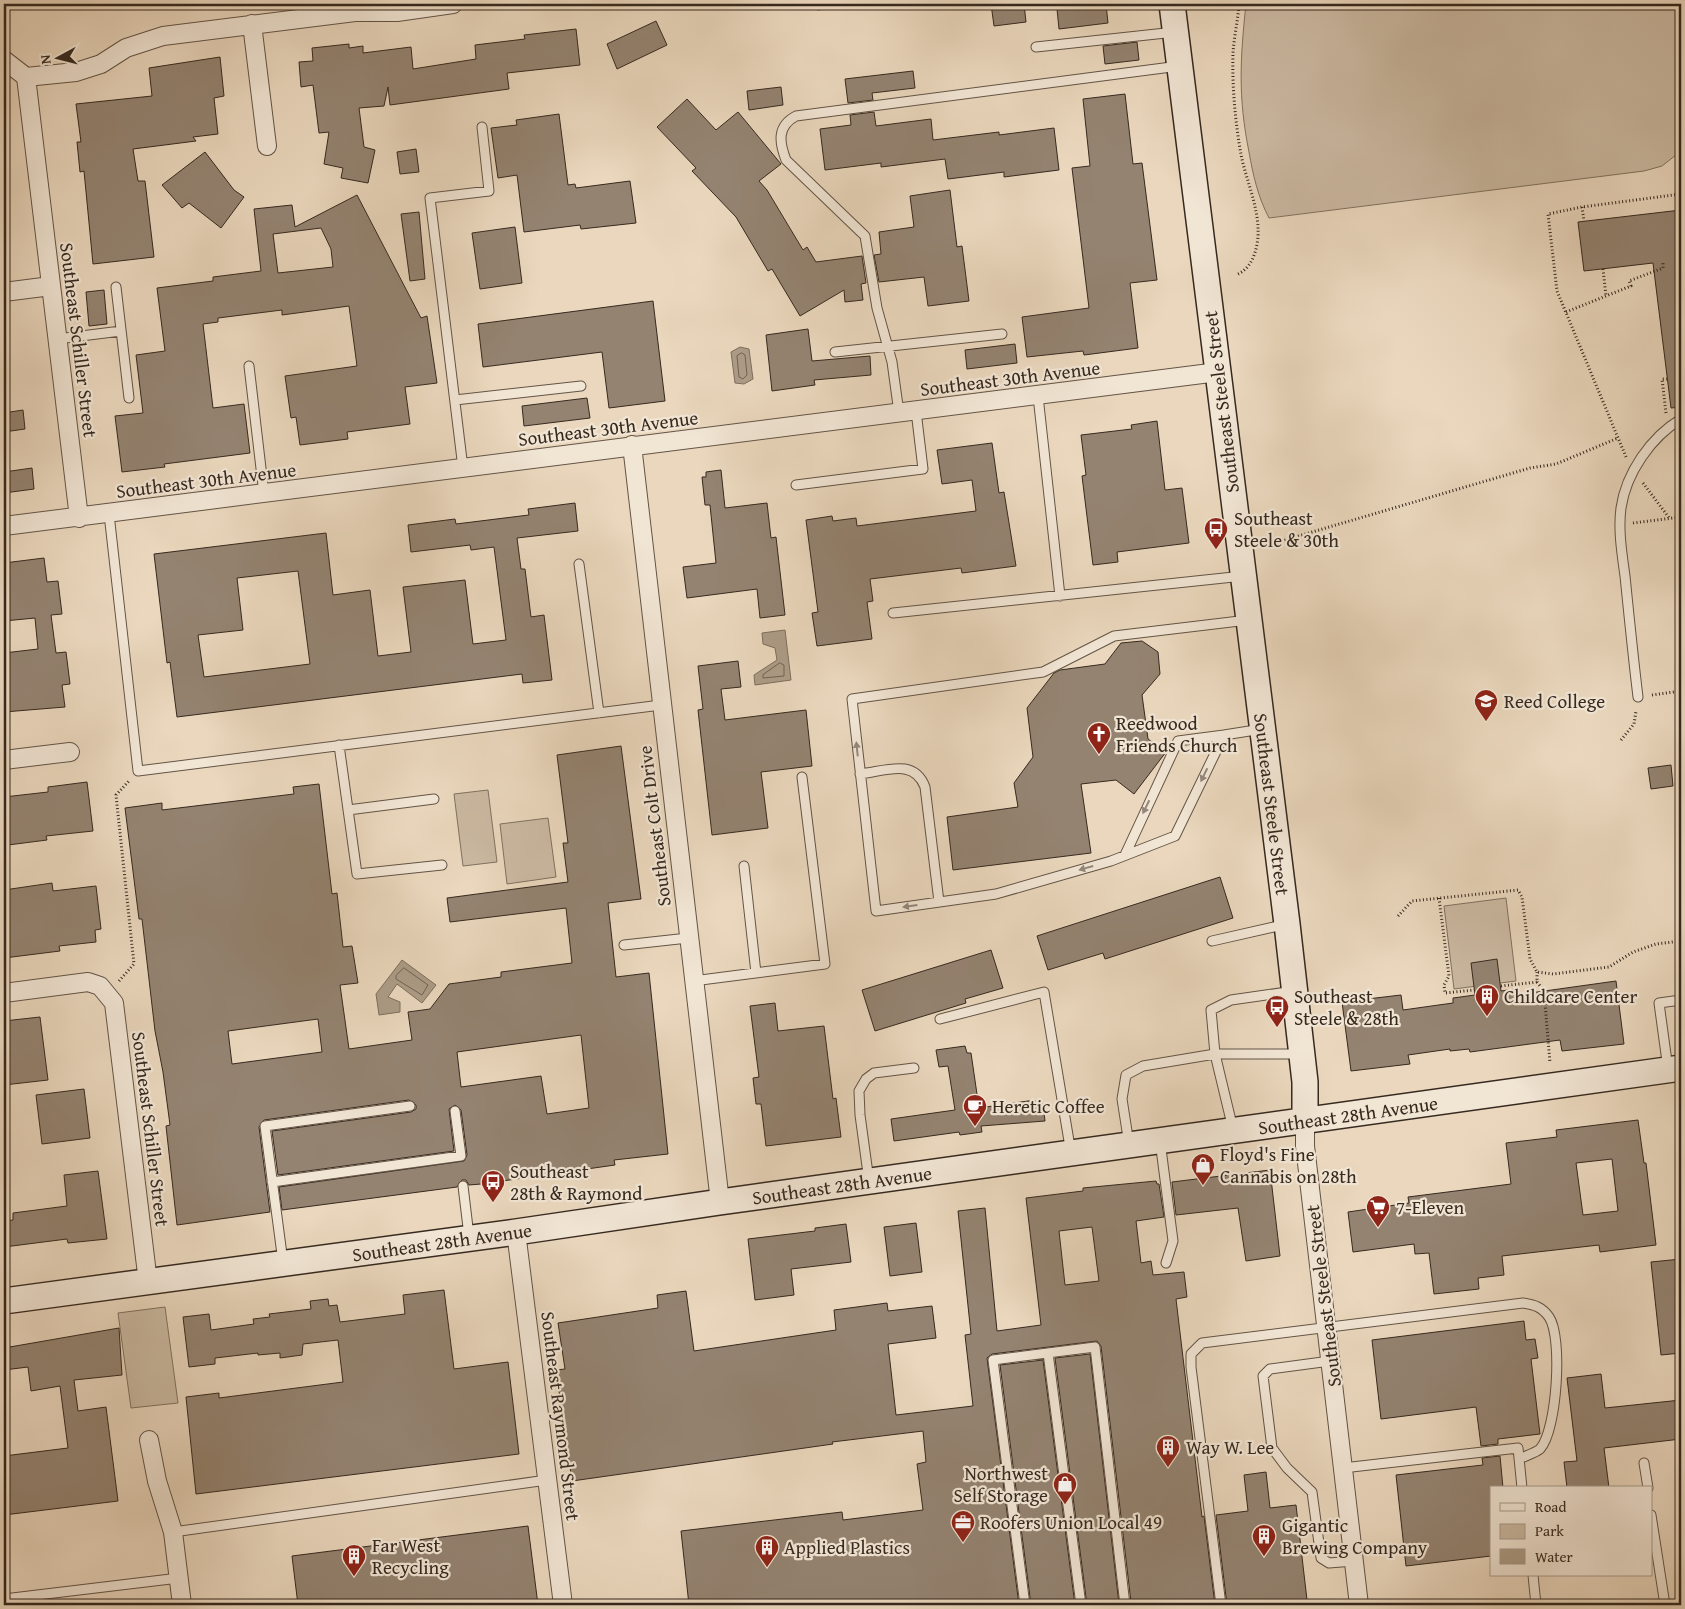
<svg xmlns="http://www.w3.org/2000/svg" width="1685" height="1609" font-family="'Gentium Book Plus',serif">
<style>
.green{fill:#cbb9a2;stroke:#807160}
.water{fill:#ad9c87;stroke:#7d6e5d}
.lines{fill:none;stroke-linecap:round;stroke-linejoin:round}
.shore{stroke:#726253;stroke-width:1}
.building{fill:#948371;stroke:#36291f;fill-rule:evenodd}
.lane-casing{stroke:#635446;stroke-width:11}
.street-casing{stroke:#635446;stroke-width:20}
.secondary-casing{stroke:#36291f;stroke-width:28}
.path{stroke:#36291f;stroke-width:3;stroke-dasharray:1 2.5;stroke-linecap:butt}
.lane{stroke:#f1e5d4;stroke-width:9}
.street{stroke:#f1e5d4;stroke-width:18}
.secondary{stroke:#f1e5d4;stroke-width:25}
.oneway{fill:#94877a}
.labels{text-anchor:middle;stroke-width:4.5;stroke-linejoin:round;paint-order:stroke}
.street-label{font-size:19px;fill:#36291f;stroke:#f1e5d4}
.poi-label{font-size:19px;fill:#36291f;stroke:#f1e5d4;text-anchor:start}
</style>
<rect width="100%" height="100%" fill="#ead7bd"/>
<filter id="stains"><feTurbulence type="fractalNoise" baseFrequency=".004" numOctaves="4"/><feColorMatrix values="0 0 0 0 .2 0 0 0 0 .09 0 0 0 0 .02 0 0 0 .5 -.17"/></filter>
<radialGradient id="worn" r=".72"><stop offset=".6" stop-color="#630" stop-opacity="0"/><stop offset="1" stop-color="#630" stop-opacity=".3"/></radialGradient>
<path class="green" d="M1246,4H1681V151L1662,166L1644,171L1269,218C1258,197 1253,175 1249,152C1238,97 1240,60 1246,4Z
M488,790L497,862L463,866L454,794Z
M548,818L556,877L507,884L500,824Z
M1506,898L1516,981L1454,989L1444,906Z
M165,1307L178,1403L131,1408L118,1313Z"/>
<path class="water" d="M816,4H861V6L817,10Z
M740,347L749,349L753,379L744,384L735,383L731,352Z
M785,630L791,680L755,685L754,675L777,660L775,648L763,644L762,633Z
M402,960L436,985L422,1003L397,984L388,997L400,1002V1012L379,1015L376,994Z"/>
<g class="lines">
<path class="shore" d="M742,353L745,355L747,375L743,379L739,377L737,356Z
M780,663L784,665V676L763,678V675Z
M404,968L428,985L422,995L396,979V976Z"/>
</g>
<path class="building" d="M991,4H1024L1026,22L994,26Z
M1070,4H1106L1108,23L1059,29L1057,9L1071,8Z
M656,21L667,45L617,69L607,44Z
M576,29L580,65L507,73L509,89L390,105L388,87L384,106L359,108L364,147L375,150L368,183L341,178L343,168L324,164L329,132L319,133L313,85L301,87L299,62L313,61L312,48L349,44V48L363,46V53L411,47L413,69L476,59L475,45L525,39L524,35Z
M1137,42L1139,60L1105,64L1103,46Z
M220,57L224,96L214,98L218,134L193,137L196,141L133,149L138,181H145L154,257L93,264L84,171L80,172L77,142H81L76,104L152,96L149,68Z
M913,71L915,88L872,93L873,100L848,103L845,79Z
M781,87L783,105L749,110L747,91Z
M1125,94L1133,164L1142,163L1157,280L1130,283L1138,348L1084,355L1083,351L1027,357L1022,317L1089,308L1072,168L1090,166L1083,99Z
M687,99L716,130L738,112L781,164L759,181L767,190L803,250L807,247L816,262L862,256L866,283L861,284L863,300L845,302L844,290L800,316L772,269L768,271L736,217L692,171L696,168L657,127Z
M874,112L876,126L931,119L933,140L999,132V135L1054,128L1059,170L1004,177V172L948,179L945,159L881,167V163L825,170L820,129L851,125L850,115Z
M559,114L568,185L575,184L576,188L630,181L636,223L581,229L580,225L524,232L517,175L498,178L491,128L517,125L516,120Z
M416,149L419,172L400,174L397,152Z
M205,152L234,190L244,197L221,228L189,203L182,208L162,185Z
M950,190L957,247L962,246L969,301L928,306L924,277L879,282L874,255L881,254L879,232L914,227L910,196Z
M357,195L421,318L427,316L437,383L405,387L410,424L347,432L348,439L300,445L296,417L291,418L285,376L357,366L349,306L282,315V310L218,318V322L203,324L213,408L244,404L250,453L164,464L165,467L122,472L115,416L143,413L136,355L165,351L157,288L213,281V277L261,271L254,209L292,205L295,227ZM321,228L331,249L333,267L278,273L273,234Z
M1681,210V407L1671,408L1653,263L1584,271L1578,222Z
M419,212L425,279L410,281L401,214Z
M515,227L522,283L480,289L472,233Z
M104,290L107,324L89,326L86,292Z
M653,301L665,401L609,408L602,352L483,367L478,324Z
M808,329L812,361L870,356L871,375L814,380L815,385L772,391L766,335Z
M1015,344L1017,363L967,369L965,350Z
M587,398L590,418L524,426L522,406Z
M23,410L25,429L4,432V413Z
M1157,421L1165,490L1182,488L1189,543L1117,552L1118,562L1093,565L1082,476L1086,475L1081,435L1132,429L1131,425Z
M992,443L999,493L1004,492L1016,566L962,573L961,568L870,579L873,601L867,602L872,639L817,646L812,613L818,612L806,520L832,516L833,521L856,518L857,526L976,511L972,480L942,484L937,450Z
M32,468L34,489L4,493V472Z
M721,470L725,508L767,503L771,538L776,537L785,615L760,618L757,589L687,598L683,567L716,563L710,505H705L702,477H706V472Z
M575,503L578,531L517,538L521,569H525L531,617L544,615L552,680L523,683L522,674L177,717L170,662L167,663L154,554L326,533L333,595L370,590L378,656L411,652L403,587L465,580L473,644L506,640L494,547L471,550L470,545L411,552L408,525L455,519L456,524L529,515L528,509ZM298,571L310,664L204,677L198,635L243,630L237,578Z
M44,558L47,582L58,581L62,614L51,615L56,653L66,652L70,684L62,685L65,707L4,712V653L38,649L35,618L4,621V563Z
M1142,641L1158,652L1160,674L1142,695L1148,739L1166,752L1134,794L1116,780L1081,784L1091,853L953,870L947,817L1018,807L1014,783L1033,757L1027,708L1054,673L1060,670L1105,664L1121,643Z
M738,661L741,687L721,689L725,720L806,710L812,766L761,772L768,828L712,835L698,710L703,709L698,666Z
M621,746L641,899L608,903L616,977L649,973L668,1154L614,1160L615,1165L481,1184L469,1185L466,1180H462L457,1187L282,1210L279,1187L464,1161L467,1155L461,1110L455,1105L449,1109L454,1151L278,1175L272,1131L411,1112L416,1109V1105L409,1100L264,1120L259,1127L270,1212L177,1225L166,1126L170,1125L163,1072L155,1031L142,919H139L125,808L162,803V810L294,794L293,787L319,784L332,894L337,893L343,947L352,946L358,983L340,985L349,1049L412,1040L408,1012L430,1009L449,984L501,977V972L572,963L566,908L450,922L447,898L568,882L563,843H568L557,755ZM318,1019L322,1052L232,1064L228,1031ZM581,1035L589,1108L547,1114L541,1076L461,1087L457,1052Z
M1671,765L1673,786L1651,789L1648,768Z
M87,782L93,831L46,836L47,840L8,845L4,797L48,792V787Z
M1220,877L1233,918L1105,959L1103,953L1048,970L1037,936Z
M52,883L53,891L96,886L101,929L95,930L96,942L59,946L60,951L4,958V890Z
M991,950L1003,988L965,999L966,1003L875,1031L862,990Z
M1497,959L1501,991L1515,989L1516,995L1616,981L1624,1044L1562,1051L1560,1040L1470,1052L1469,1049L1450,1051V1049L1408,1055L1410,1064L1351,1071L1342,1002L1401,995L1403,1010L1453,1003V998L1475,995L1471,963Z
M775,1003L778,1031L824,1026L833,1099L836,1098L841,1137L766,1146L761,1104H756L753,1078L759,1077L750,1006Z
M40,1017L48,1080L4,1085V1021Z
M965,1046L967,1053H971L979,1108L1035,1100V1105L1043,1104L1045,1121L981,1126L982,1132L960,1135L959,1132L894,1141L891,1119L955,1110L948,1066L939,1067L936,1050Z
M84,1089L90,1138L42,1144L36,1095Z
M1638,1120L1644,1163H1646L1656,1245L1600,1252L1599,1245L1502,1256L1504,1275L1478,1278L1479,1289L1434,1294L1429,1253L1415,1254L1414,1244L1353,1252L1348,1212L1409,1203L1408,1197L1511,1184L1506,1143L1557,1137L1556,1130ZM1612,1159L1618,1211L1583,1215L1576,1163Z
M1270,1170L1280,1256L1246,1261L1238,1208L1176,1215L1172,1182Z
M98,1171L107,1239L68,1243L67,1239L4,1247V1221L13,1220V1213L67,1206L64,1175Z
M1156,1181L1157,1184H1159L1164,1217L1136,1221L1141,1263L1151,1261L1153,1275L1184,1272L1187,1297L1176,1299L1202,1517L1204,1516L1215,1605H1136L1135,1602H1131L1101,1346L1097,1341L992,1354L987,1358L1019,1605H689L681,1531L842,1512L843,1520L923,1510L917,1464L926,1462L923,1431L832,1442L833,1444L572,1481L556,1370L565,1369L558,1323L658,1308L657,1295L686,1291L694,1351L836,1330L834,1310L887,1303L888,1311L932,1306L936,1338L888,1344L896,1415L973,1406L965,1335L971,1334L958,1211L985,1208L997,1331L1041,1325L1026,1198L1083,1191V1188ZM1092,1227L1099,1281L1065,1285L1059,1231Z
M916,1223L922,1272L890,1276L884,1227Z
M846,1224L851,1262L791,1269L794,1295L755,1300L748,1239L815,1231V1228Z
M1681,1259V1353L1661,1355L1651,1262Z
M444,1290L454,1369L508,1362L519,1454L196,1494L186,1397L219,1393V1398L343,1382L338,1340L303,1344L302,1355L280,1358V1353L258,1355V1353L215,1358V1364L189,1367L183,1317L209,1314L211,1330L254,1324L253,1319L270,1317L269,1314L311,1309L310,1301L328,1299L329,1306L337,1305L340,1322L405,1314L403,1295Z
M1524,1321L1526,1340L1535,1339L1538,1358L1531,1359L1540,1434L1498,1439V1444L1481,1446L1476,1407L1381,1419L1372,1340Z
M119,1328L122,1375L74,1380L78,1411L106,1407L118,1501L4,1515V1456L68,1448L60,1386L31,1391L28,1367L4,1370V1348Z
M1090,1354L1119,1604L1105,1605H1087L1055,1358Z
M1043,1360L1075,1605H1031L1000,1365Z
M1601,1374L1605,1408L1681,1400V1439L1604,1448L1609,1488H1567L1564,1462L1577,1461L1567,1378Z
M1500,1456L1503,1488H1491V1556L1406,1566L1396,1475L1483,1465L1482,1458Z
M1266,1472L1270,1508L1296,1505L1307,1600L1266,1605H1227L1216,1515L1248,1511L1244,1475Z
M528,1526L538,1605H298L292,1556Z"/>
<g class="lines">
<g class="lane-casing">
<path id="lane" d="M1036,47L1175,32
M116,287L129,398
M57,339L121,331
M835,352L1002,334
M249,366L264,494
M1038,396L1060,596
M455,400L581,386
M899,413L892,362L877,308L865,236L786,160C779,142 777,126 796,116L1179,66
M463,468L430,198L489,191L482,127
M796,485L923,469L916,411
M109,514L138,771L661,705
M579,564L599,713
M893,613L1243,576
M1248,620L1114,636L1043,672L852,699L876,911L996,894L1111,861L1175,836L1224,735L1262,729
M1638,697C1633,656 1629,616 1625,576C1622,554 1618,530 1621,508C1626,473 1651,437 1681,419
M339,745L357,874L442,865
M860,774C886,771 914,758 925,787L939,902
M348,810L434,799
M1125,855L1178,741L1224,735
M744,866L756,973
M1212,941L1287,924
M624,945L688,938
M693,981L825,964L802,777
M1294,991L1231,1000L1211,1010L1215,1054H1299
M940,1019L1044,992L1071,1153
M1668,1069L1659,1003L1681,1000
M1160,1141L1173,1241L1166,1263
M1129,1144L1122,1099L1126,1075L1143,1066L1215,1054L1233,1129
M869,1181L860,1115L859,1091L866,1079L874,1073L914,1068
M272,1182L461,1156L455,1111
M463,1186L469,1236
M283,1262L265,1126L410,1106
M1048,1353L1081,1605
M1330,1361L1270,1369L1263,1376L1272,1448L1287,1468L1312,1492L1321,1558L1329,1563L1354,1561
M1644,1463L1648,1488
M1343,1468L1518,1448L1522,1488
M1651,1515L1665,1605
M173,1532L547,1480
M1533,1575L1536,1605
M4,1599L179,1578
M1025,1605L993,1360L1095,1347L1125,1605
M1221,1605L1191,1367V1354L1202,1343L1523,1303C1535,1305 1542,1307 1549,1317C1563,1337 1557,1431 1540,1449C1535,1453 1525,1456 1519,1459"/>
</g>
<g class="street-casing">
<path id="street" d="M252,24L267,146
M4,60L26,77L79,518
M26,77L76,72L101,64L126,48L163,36L355,12H397L453,4
M4,292L51,286
M632,445L720,1202
M4,526L1218,372
M4,760L70,752
M4,993L88,982L100,986L114,1003L148,1282
M1305,1121V1146L1359,1605
M516,1232L563,1605
M149,1440L157,1481L173,1532L182,1605"/>
</g>
<g class="secondary-casing">
<path id="secondary" d="M1172,4L1287,924L1305,1082V1121
M4,1301L516,1232L720,1202L1681,1068"/>
</g>
<path class="path" d="M1281,4H1303
M1582,207L1584,221
M1603,269L1606,296
M1238,274C1254,267 1259,244 1258,228C1257,201 1244,175 1240,149C1235,118 1232,85 1233,53C1234,37 1238,20 1239,4
M1566,312L1631,286L1629,281L1663,268V262
M1666,413L1662,379H1667
M1626,457L1557,291L1548,214L1582,207L1681,194
M1643,483L1670,519
M1633,523L1681,517
M1261,547L1530,468L1556,464L1618,438
M1652,695L1681,691
M1621,740L1634,724L1636,711
M1439,898L1449,976L1444,985L1445,993L1474,990
M1398,916L1412,901L1518,890L1522,897L1530,959L1537,972L1553,974L1609,967L1633,952L1656,944L1681,941
M119,981L134,964L116,795L129,781
M1537,982L1544,991L1550,1063
M1501,986L1537,982V972"/>
<use href="#lane" class="lane"/>
<use href="#street" class="street"/>
<use href="#secondary" class="secondary"/>
</g>
<defs><path id="oneway-solid" d="M-6-.8H1V-3.2L6.5 0L1 3.2V.8H-6Z" transform="scale(1.25)"/></defs>
<g class="oneway">
<use href="#oneway-solid" transform="translate(857 749) rotate(-96)"/>
<use href="#oneway-solid" transform="translate(1204 775) rotate(116)"/>
<use href="#oneway-solid" transform="translate(1146 807) rotate(116)"/>
<use href="#oneway-solid" transform="translate(1086 868) rotate(164)"/>
<use href="#oneway-solid" transform="translate(910 906) rotate(172)"/>
</g>
<defs>
<g id="bus-pin" transform="scale(1.25)"><path d="M0 17L-7.5 6A9.5 9.5 0 1 1 7.5 6Z" fill="#8f2418" stroke="#f1e5d4"/><path d="M-5-6H5V4H4V6H2V4H-2V6H-4V4H-5ZM-3.5-4V0h7V-4ZM-3.5 1.2v1.5H-2V1.2ZM2 1.2v1.5H3.5V1.2Z" fill="#fff"/></g>
<g id="university-pin" transform="scale(1.25)"><path d="M0 17L-7.5 6A9.5 9.5 0 1 1 7.5 6Z" fill="#8f2418" stroke="#f1e5d4"/><path d="M0-5L7-2L0 1L-7-2ZM-4 1L0 2.5L4 1V4Q0 6-4 4Z" fill="#fff"/></g>
<g id="church-pin" transform="scale(1.25)"><path d="M0 17L-7.5 6A9.5 9.5 0 1 1 7.5 6Z" fill="#8f2418" stroke="#f1e5d4"/><path d="M-1.2-6h2.4v3.5h3.3v2.4h-3.3V6h-2.4V-.1h-3.3v-2.4h3.3Z" fill="#fff"/></g>
<g id="building-pin" transform="scale(1.25)"><path d="M0 17L-7.5 6A9.5 9.5 0 1 1 7.5 6Z" fill="#8f2418" stroke="#f1e5d4"/><path d="M-4-6H4V6H1V3H-1V6H-4ZM-2.5-4.3h1.7v1.8h-1.7ZM.8-4.3h1.7v1.8H.8ZM-2.5-1h1.7V.8h-1.7ZM.8-1h1.7V.8H.8Z" fill="#fff"/></g>
<g id="cafe-pin" transform="scale(1.25)"><path d="M0 17L-7.5 6A9.5 9.5 0 1 1 7.5 6Z" fill="#8f2418" stroke="#f1e5d4"/><path d="M-5.5-4.5H6V0H3Q3 3.5 0 3.5H-2.5Q-5.5 3.5-5.5 0ZM3-3.2v2h1.7v-2ZM-6 4.5H4V6H-6Z" fill="#fff"/></g>
<g id="shop-pin" transform="scale(1.25)"><path d="M0 17L-7.5 6A9.5 9.5 0 1 1 7.5 6Z" fill="#8f2418" stroke="#f1e5d4"/><path d="M-5-2.5h2.3a2.7 3.5 0 0 1 5.4 0H5L5.5 6h-11ZM-1.5-2.5h3a1.5 2.3 0 0 0-3 0Z" fill="#fff"/></g>
<g id="supermarket-pin" transform="scale(1.25)"><path d="M0 17L-7.5 6A9.5 9.5 0 1 1 7.5 6Z" fill="#8f2418" stroke="#f1e5d4"/><path d="M-6-5.5h2.5l.6 2H6L4.5 2H-2.5L-4.4-4H-6ZM-1.5 3.2a1.3 1.3 0 1 0 .1 0ZM3 3.2a1.3 1.3 0 1 0 .1 0Z" fill="#fff"/></g>
<g id="office-pin" transform="scale(1.25)"><path d="M0 17L-7.5 6A9.5 9.5 0 1 1 7.5 6Z" fill="#8f2418" stroke="#f1e5d4"/><path d="M-6-3h4V-5.5h4V-3h4V5H-6ZM-1-4.5V-3h2v-1.5ZM-6 0V1H6V0Z" fill="#fff"/></g>
</defs>
<g fill-rule="evenodd">
<use href="#bus-pin" x="1216" y="529"/>
<use href="#university-pin" x="1486" y="701"/>
<use href="#church-pin" x="1099" y="734"/>
<use href="#building-pin" x="1487" y="996"/>
<use href="#bus-pin" x="1277" y="1007"/>
<use href="#cafe-pin" x="975" y="1106"/>
<use href="#shop-pin" x="1203" y="1165"/>
<use href="#bus-pin" x="493" y="1182"/>
<use href="#supermarket-pin" x="1378" y="1207"/>
<use href="#building-pin" x="1168" y="1447"/>
<use href="#shop-pin" x="1065" y="1484"/>
<use href="#office-pin" x="963" y="1522"/>
<use href="#building-pin" x="1264" y="1536"/>
<use href="#building-pin" x="767" y="1547"/>
<use href="#building-pin" x="354" y="1556"/>
</g>
<g class="labels">
<g class="street-label">
<text transform="translate(79 340) rotate(83)" y="7">Southeast Schiller Street</text>
<text transform="translate(1010 378) rotate(-7)" y="7">Southeast 30th Avenue</text>
<text transform="translate(1221 402) rotate(-97)" y="7">Southeast Steele Street</text>
<text transform="translate(608 428) rotate(-7)" y="7">Southeast 30th Avenue</text>
<text transform="translate(206 480) rotate(-7)" y="7">Southeast 30th Avenue</text>
<text transform="translate(1272 804) rotate(83)" y="7">Southeast Steele Street</text>
<text transform="translate(654 826) rotate(-97)" y="7">Southeast Colt Drive</text>
<text transform="translate(1348 1115) rotate(-8)" y="7">Southeast 28th Avenue</text>
<text transform="translate(151 1129) rotate(83)" y="7">Southeast Schiller Street</text>
<text transform="translate(842 1185) rotate(-8)" y="7">Southeast 28th Avenue</text>
<text transform="translate(442 1242) rotate(-8)" y="7">Southeast 28th Avenue</text>
<text transform="translate(1323 1296) rotate(-97)" y="7">Southeast Steele Street</text>
<text transform="translate(561 1416) rotate(83)" y="7">Southeast Raymond Street</text>
</g>
<g class="poi-label">
<text x="1234" y="525">Southeast<tspan x="1234" dy="22">Steele &amp; 30th</tspan></text>
<text x="1504" y="708">Reed College</text>
<text x="1116" y="730">Reedwood<tspan x="1116" dy="22">Friends Church</tspan></text>
<text x="1294" y="1003">Southeast<tspan x="1294" dy="22">Steele &amp; 28th</tspan></text>
<text x="1504" y="1003">Childcare Center</text>
<text x="992" y="1113">Heretic Coffee</text>
<text x="1220" y="1161">Floyd's Fine<tspan x="1220" dy="22">Cannabis on 28th</tspan></text>
<text x="510" y="1178">Southeast<tspan x="510" dy="22">28th &amp; Raymond</tspan></text>
<text x="1396" y="1214">7-Eleven</text>
<text x="1186" y="1454">Way W. Lee</text>
<text x="1048" y="1480" text-anchor="end">Northwest<tspan x="1048" dy="22">Self Storage</tspan></text>
<text x="980" y="1529">Roofers Union Local 49</text>
<text x="1282" y="1532">Gigantic<tspan x="1282" dy="22">Brewing Company</tspan></text>
<text x="372" y="1552">Far West<tspan x="372" dy="22">Recycling</tspan></text>
<text x="784" y="1554">Applied Plastics</text>
</g>
</g>
<rect width="1685" height="1609" fill="none" stroke="#ead7bd" stroke-width="20"/>
<rect x="5" y="5" width="1675" height="1599" fill="none" stroke="#36291f" stroke-width="2.5"/>
<rect x="10" y="10" width="1665" height="1589" fill="none" stroke="#36291f"/>
<rect x="1490" y="1486" width="162" height="90" fill="#f1e5d4" stroke="#a69a8c"/>
<rect x="1500" y="1503" width="25" height="8" fill="#f1e5d4" stroke="#a69a8c"/>
<text x="1535" y="1512" font-size="15" fill="#36291f">Road</text>
<rect x="1500" y="1524" width="25" height="15" fill="#cbb9a2" stroke="#a69a8c"/>
<text x="1535" y="1536" font-size="15" fill="#36291f">Park</text>
<rect x="1500" y="1549" width="25" height="15" fill="#ad9c87" stroke="#a69a8c"/>
<text x="1535" y="1562" font-size="15" fill="#36291f">Water</text>
<g transform="translate(58 58) rotate(263)" stroke="#f1e5d4" stroke-width="4" paint-order="stroke">
<path d="M0-4L9 19L0 12L-9 19Z" fill="#36291f"/>
<text y="-8" font-size="14" font-weight="bold" text-anchor="middle" fill="#36291f">N</text>
</g>
<rect width="100%" height="100%" filter="url(#stains)"/>
<rect width="100%" height="100%" fill="url(#worn)"/>
</svg>
